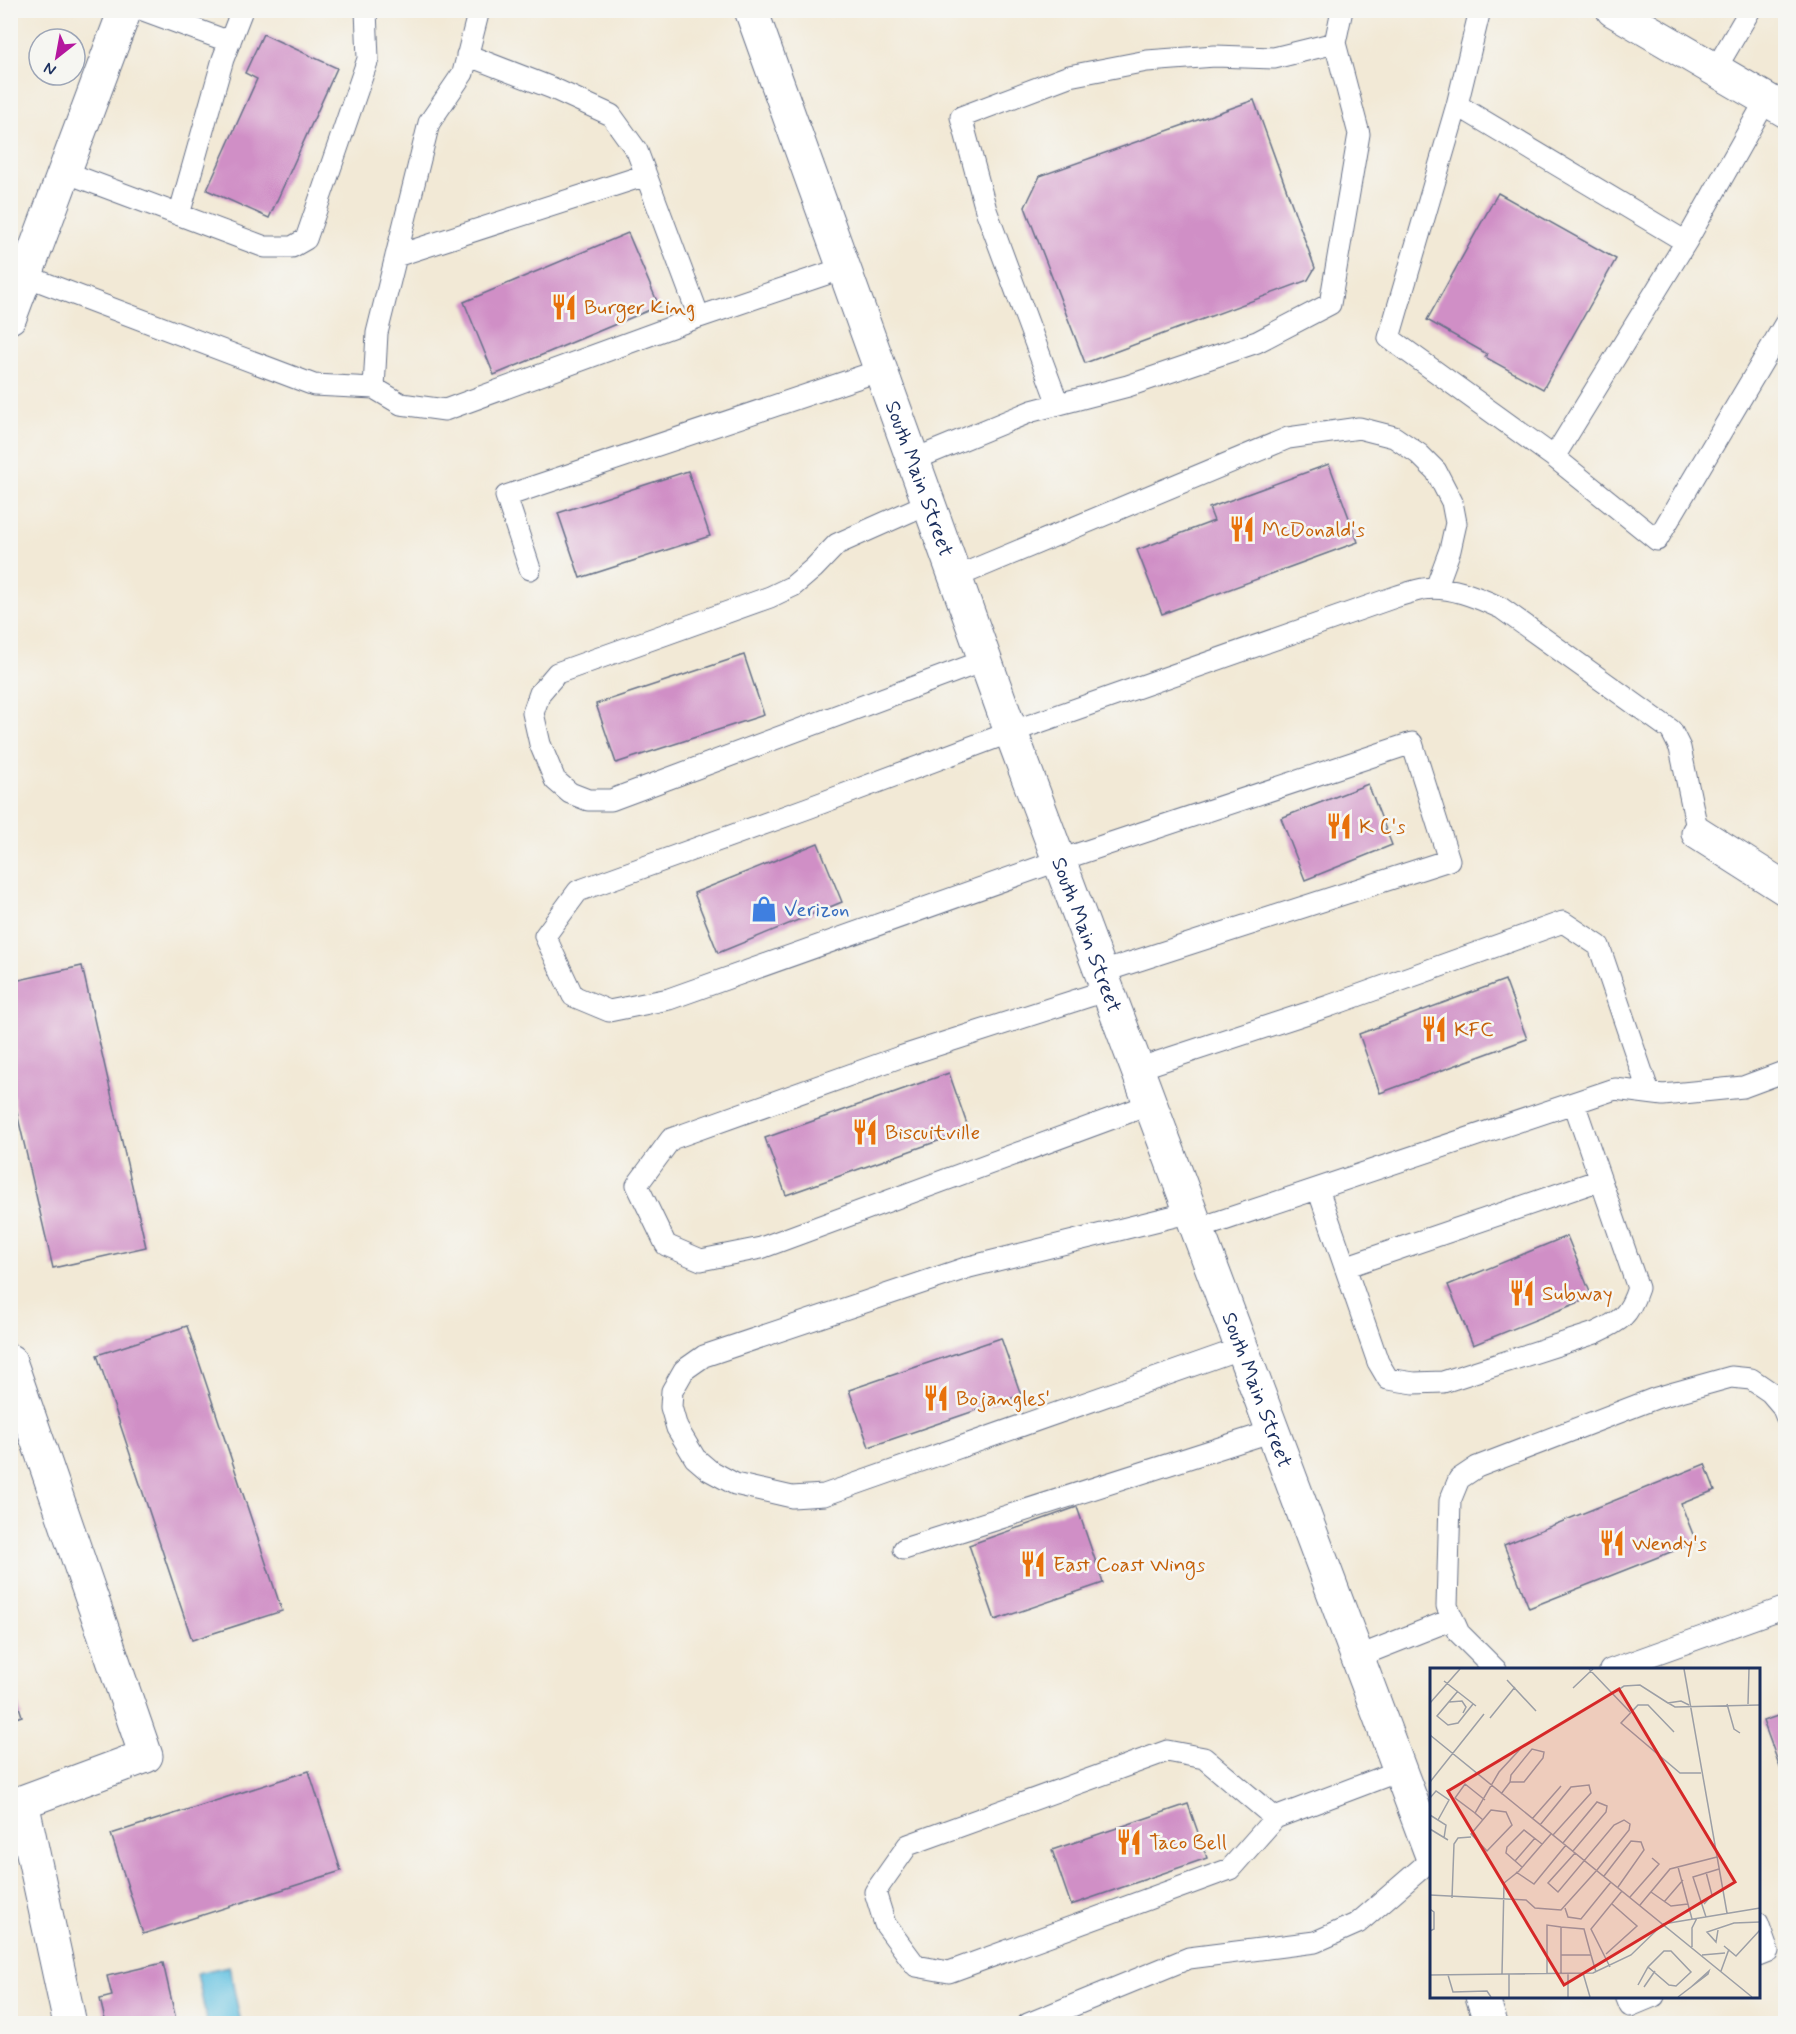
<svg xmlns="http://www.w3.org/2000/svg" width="1796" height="2034" font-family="Mynerve,sans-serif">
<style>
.water{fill:#62c1e1;stroke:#3e78a0;stroke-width:1.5}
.building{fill:#d08fc6}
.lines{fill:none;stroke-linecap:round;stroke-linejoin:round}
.service-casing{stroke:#667088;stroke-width:23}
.minor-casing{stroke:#667088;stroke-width:35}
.secondary-casing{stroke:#667088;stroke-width:35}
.primary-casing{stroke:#667088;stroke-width:35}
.service{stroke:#fff;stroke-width:21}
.minor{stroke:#fff;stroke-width:33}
.secondary{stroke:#fff;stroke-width:33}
.primary{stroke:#fff;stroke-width:33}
.labels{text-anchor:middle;stroke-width:5;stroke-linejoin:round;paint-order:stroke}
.food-label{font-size:21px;fill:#c56008;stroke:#f6f6f2;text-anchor:start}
.street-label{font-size:21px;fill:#1b2f5e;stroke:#f6f6f2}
.shop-label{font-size:21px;fill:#366cbe;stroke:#f6f6f2;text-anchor:start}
.inset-road{fill:none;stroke:#9c9fa6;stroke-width:1.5}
.view{fill:#d62828;fill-opacity:0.15;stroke:#d62828;stroke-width:3}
.inset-edge{fill:none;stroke:#1b2f5e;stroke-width:3}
</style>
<rect width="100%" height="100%" fill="#f6f6f2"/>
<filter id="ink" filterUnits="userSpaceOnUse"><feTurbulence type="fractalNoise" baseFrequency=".0167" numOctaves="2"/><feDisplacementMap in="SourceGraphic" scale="12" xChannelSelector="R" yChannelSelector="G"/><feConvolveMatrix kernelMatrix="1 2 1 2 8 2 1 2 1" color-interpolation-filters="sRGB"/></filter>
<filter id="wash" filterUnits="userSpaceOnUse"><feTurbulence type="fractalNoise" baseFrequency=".008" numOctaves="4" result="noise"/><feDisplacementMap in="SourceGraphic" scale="24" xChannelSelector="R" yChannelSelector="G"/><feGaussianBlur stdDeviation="1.35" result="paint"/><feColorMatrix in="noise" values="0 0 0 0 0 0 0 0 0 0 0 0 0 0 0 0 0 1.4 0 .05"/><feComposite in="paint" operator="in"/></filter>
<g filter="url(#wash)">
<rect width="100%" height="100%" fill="#f2e9d6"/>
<path class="water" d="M229,1966L241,2023H207L197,1973Z"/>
<g id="blocks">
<path class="building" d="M263,34L337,68L269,218L207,190L257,79L245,73Z
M1254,100L1315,268L1308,280L1085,363L1025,207L1040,176Z
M1498,193L1616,259L1543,389L1485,357L1487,354L1427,320Z
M628,233L659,306L494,375L464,302Z
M1329,464L1358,542L1162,614L1137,550L1214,521L1209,508Z
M688,471L710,536L580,578L558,513Z
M744,655L764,715L616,763L596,704Z
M1368,784L1392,845L1305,880L1281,818Z
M818,843L842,902L718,953L694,893Z
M82,966L146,1247L53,1268L10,1083V982Z
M1505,980L1527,1039L1380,1093L1359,1034Z
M949,1073L969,1130L786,1195L765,1138Z
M1567,1236L1592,1297L1473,1345L1448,1285Z
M187,1326L282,1611L192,1640L97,1355Z
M1001,1338L1021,1395L869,1447L849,1390Z
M1705,1464L1715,1490L1681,1504L1696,1542L1529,1608L1504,1545Z
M1077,1507L1103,1583L995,1620L969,1545Z
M10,1679L22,1716L10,1720Z
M1786,1713V1781H1785L1763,1721Z
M309,1771L341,1871L143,1934L111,1834Z
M1188,1804L1207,1858L1071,1905L1052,1850Z
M163,1963L177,2024H106L100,1999L112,1996L107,1976Z"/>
</g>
</g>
<g filter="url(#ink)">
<use href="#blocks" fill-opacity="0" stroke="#667088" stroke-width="1.5"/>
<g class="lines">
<g class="service-casing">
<path id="service" d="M143,10L230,42
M1480,10L1457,105L1686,242
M467,55L552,88L611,115L637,151L699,317
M1715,70L1750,10
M1457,105L1389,338L1554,457L1686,242L1766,100
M65,172L265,247H292L306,239L368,59L366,10
M179,215L223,59L242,10
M396,256L646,175
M26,276L314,385L374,388L401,404L445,410L699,317L844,268
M374,388L377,333L429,123L463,73L479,10
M1058,404L986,210L961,117L1069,76L1147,61L1215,56L1274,58L1335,43
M1554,457L1657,540L1786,322
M913,460L1032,411L1128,386L1257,342L1330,304L1359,134L1335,43L1342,10
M929,503L837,544L814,568L793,586L770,597L557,673L540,693L533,713L540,744L555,780L570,793L588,800H611L986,660
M530,569L506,496L881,370
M956,577L1288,438L1359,428L1394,437L1419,454L1436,471L1452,502L1456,523L1450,550L1436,588
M1102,972L1449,860L1412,743L1060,860L669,999L609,1011L573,996L545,936L578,891L808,808L1011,732L1395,597C1404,594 1414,591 1423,589C1449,585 1477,597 1501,608L1671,730L1680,748L1698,833
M1108,990L900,1057L671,1139L637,1185L666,1245L701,1260L761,1248L1151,1104
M1137,1069L1329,1006L1563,922L1599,946L1649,1093
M1318,1189L1378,1362L1388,1379L1414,1383L1443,1382L1595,1333C1621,1321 1629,1316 1638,1288L1574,1103
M1191,1212L969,1267L704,1356L684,1370L672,1391L671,1407L677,1428L695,1458L709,1470L735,1484L792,1497L824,1495L1242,1348
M1197,1229L1615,1089L1663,1095L1743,1087L1786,1071
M1345,1267L1600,1180
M904,1549L1273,1431
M1357,1657L1453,1619
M1496,1670L1459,1633L1447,1606L1450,1501L1459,1479L1477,1467L1656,1398L1731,1377L1751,1379L1770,1392L1782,1406L1786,1416
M1610,1670L1786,1607
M1275,1818L1230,1869L949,1972L916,1966L885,1924L875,1892L908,1845L1167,1751L1204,1758L1275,1818L1399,1771
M1758,1923L1768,1951L1758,1955
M1626,1996L1630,2006L1654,1996
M1028,2024L1189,1958L1315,1942L1358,1923L1432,1859"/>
</g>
<g class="minor-casing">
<path id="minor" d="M10,317L125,10
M1698,833L1786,889
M10,1361L146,1756L22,1802L10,1804
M22,1802L70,2024"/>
</g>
<g class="secondary-casing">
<path id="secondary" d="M1613,10L1786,111"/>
</g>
<g class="primary-casing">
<g id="primary">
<path id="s1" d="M751,10L1011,732L1432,1856"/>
<path d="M1482,1996L1491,2024"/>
</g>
</g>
<use href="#service" class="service"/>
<use href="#minor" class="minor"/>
<use href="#secondary" class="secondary"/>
<use href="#primary" class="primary"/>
</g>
</g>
<defs>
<g id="restaurant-bare" transform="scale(2.07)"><path d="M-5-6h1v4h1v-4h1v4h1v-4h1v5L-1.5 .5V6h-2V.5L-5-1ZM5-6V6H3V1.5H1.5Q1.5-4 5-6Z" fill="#e8710a" stroke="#f6f6f2" stroke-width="2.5" paint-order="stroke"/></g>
<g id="shop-bare" transform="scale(2.07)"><path d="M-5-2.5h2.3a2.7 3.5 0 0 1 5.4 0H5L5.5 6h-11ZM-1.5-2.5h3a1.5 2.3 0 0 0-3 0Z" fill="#3f7fe0" stroke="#f6f6f2" stroke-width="2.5" paint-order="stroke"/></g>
</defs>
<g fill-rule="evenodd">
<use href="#restaurant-bare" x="564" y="307"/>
<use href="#restaurant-bare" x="1242" y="529"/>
<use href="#restaurant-bare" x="1339" y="826"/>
<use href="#shop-bare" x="764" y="909"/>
<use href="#restaurant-bare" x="1434" y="1029"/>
<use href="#restaurant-bare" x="865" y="1132"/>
<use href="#restaurant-bare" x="1522" y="1293"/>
<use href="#restaurant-bare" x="936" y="1398"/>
<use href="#restaurant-bare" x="1612" y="1543"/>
<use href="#restaurant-bare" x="1033" y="1564"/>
<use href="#restaurant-bare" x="1129" y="1842"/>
</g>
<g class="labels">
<g class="food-label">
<text x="584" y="314">Burger King</text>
<text x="1262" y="536">McDonald's</text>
<text x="1359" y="833">K C's</text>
<text x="1454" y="1036">KFC</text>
<text x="885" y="1139">Biscuitville</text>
<text x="1542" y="1300">Subway</text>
<text x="956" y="1405">Bojangles'</text>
<text x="1632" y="1550">Wendy's</text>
<text x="1053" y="1571">East Coast Wings</text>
<text x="1149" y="1849">Taco Bell</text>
</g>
<g class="street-label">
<text dy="7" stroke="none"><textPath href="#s1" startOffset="498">South Main Street</textPath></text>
<text dy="7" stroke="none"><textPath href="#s1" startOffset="984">South Main Street</textPath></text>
<text dy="7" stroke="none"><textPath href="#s1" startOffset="1470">South Main Street</textPath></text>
</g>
<g class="shop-label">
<text x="784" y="916">Verizon</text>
</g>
</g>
<g transform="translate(1430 1668)">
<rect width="330" height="330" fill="#f2e9d6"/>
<path class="inset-road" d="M159,1L200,44M254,1L297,245M77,12L106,43M14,13L46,38M143,20L163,1M28,23L7,48L18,57L28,55L43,36M183,25L194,18L210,17L238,35M19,34L32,33L36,39L33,45M0,35L30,1M297,36L304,61L310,65M318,36L319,1M259,37L251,33L238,35L245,39L330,37M60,50L85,19M244,64L218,37H208L191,55L250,105H271M0,67L322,329M0,114L54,46M71,126L80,114H94L113,90L114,84L102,81L81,107L80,114M0,130L6,123L19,132L8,152M61,142L76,144L82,157L57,183L41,166ZM45,145L25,130L35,116L55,132M0,147L16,157L14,170M102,151L131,118M53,152L45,145L69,104L93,78M110,157L141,119L159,117L161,125L123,167M0,161L18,172M133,175L167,134L177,138L176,144L143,183M85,193L105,170M92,199L76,185L77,179L94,162L112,176M248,199L262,251M86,204L104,216L136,177M174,208L201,173L211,174L214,182L188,219M221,224L241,238L258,236M0,227L96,232L105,240L131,242L167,202L199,162L200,156L194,152L184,157L128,224L118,215L145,185M200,229L229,196L222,190M22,230L24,176L28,170L41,169M234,234L253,212M274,236L282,227L276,204M210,237L240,201L287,189M135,240L138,249L151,251L181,214M0,241L4,244V261L0,263M276,249L263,209L289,201M233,256L330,240M288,262L286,274L277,264L304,255L330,254M294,278L306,288L330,262M262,279V260L267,250M176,286L207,258L182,236M131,287H161L166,304M272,287L295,285M180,299L161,261L192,223M291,303L299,281M153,305L160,329M72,306L74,215L89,203L121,166M117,306V257L131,259M131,306V259L154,261L161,287M138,306V329M0,307L163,305L201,287L233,256M18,307L23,324L57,323L61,329M208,317L218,299L234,283H241L261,304L246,318L239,317L218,299M214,319L225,303M79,329V306M248,329L278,306L279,303L260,320"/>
<path class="view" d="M189,21L305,214L134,317L18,123Z"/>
<rect width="330" height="330" class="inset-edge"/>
</g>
<rect width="1796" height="2034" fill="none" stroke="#f6f6f2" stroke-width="36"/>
<g transform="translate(57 57) rotate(211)"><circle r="28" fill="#f6f6f2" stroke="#9ea6b7" stroke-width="1.5"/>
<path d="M0-4.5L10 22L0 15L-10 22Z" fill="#b5179e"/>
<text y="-9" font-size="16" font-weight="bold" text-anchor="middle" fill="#1b2f5e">N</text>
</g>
</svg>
